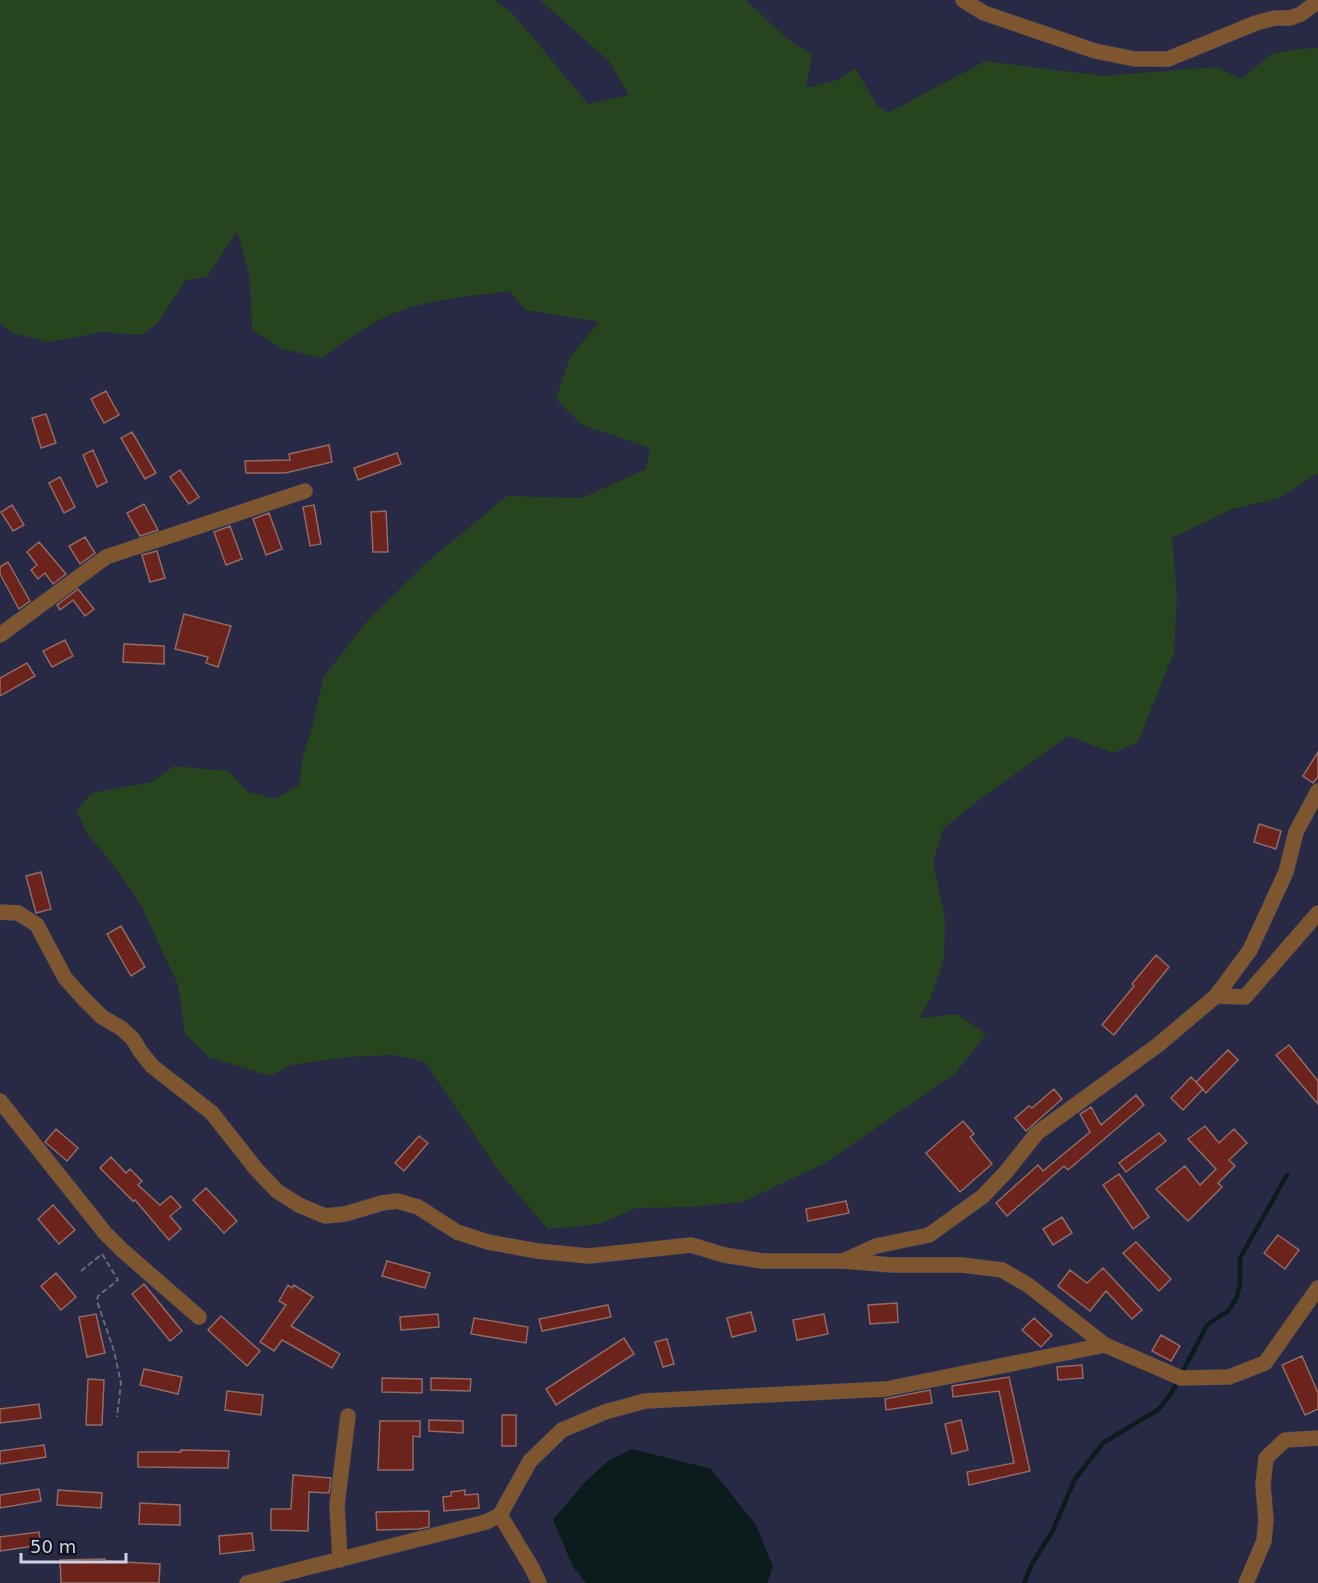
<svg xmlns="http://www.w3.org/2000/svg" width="1318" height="1583" font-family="'DejaVu Sans',sans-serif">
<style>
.green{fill:#26451f}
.water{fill:#0c1b1c}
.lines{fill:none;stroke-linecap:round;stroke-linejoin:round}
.stream{stroke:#0c1b1c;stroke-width:4.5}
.building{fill:#6b231c;stroke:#906b65;stroke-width:1.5}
.minor-casing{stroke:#43445e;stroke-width:16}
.tertiary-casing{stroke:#43445e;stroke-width:16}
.path{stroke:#66687f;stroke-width:2;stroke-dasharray:6 3;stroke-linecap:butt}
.minor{stroke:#7d5630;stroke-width:15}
.tertiary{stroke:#7d5630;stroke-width:15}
</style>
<rect width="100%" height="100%" fill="#282944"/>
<path class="green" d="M0,0H495L514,15L588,104L629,95L609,61L540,0H746L784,36L812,55L806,88L838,80L855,68L877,105L888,113L985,61L1104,76L1216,67L1242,79L1271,54L1297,49L1318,48V473L1280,498L1232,509L1172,538L1177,595L1174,652L1138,742L1113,753L1068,736L979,800L943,829L933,863L945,918L944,959L930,1000L919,1018L957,1014L986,1034L956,1073L825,1163L743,1202L690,1207L636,1208L600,1224L548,1229L500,1173L425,1062L394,1055L346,1057L291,1065L270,1076L209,1057L185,1034L178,985L141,905L111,862L87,834L77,810L92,793L152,782L174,766L229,771L248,792L275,799L299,785L302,759L312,727L324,676L369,619L428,561L507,496L582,498L646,469L650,448L582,425L556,399L570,357L599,322L525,310L510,291C464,297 413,300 372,324C354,334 338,346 322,358L282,349L252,330L250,278L237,231L207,277L186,280L156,325L141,335L102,332L49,342L12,333L0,323Z"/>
<path class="water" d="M632,1449L711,1469L756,1525L773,1567L767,1583H586L573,1567L553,1520L584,1483L608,1461Z"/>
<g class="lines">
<path class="stream" d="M1024,1583L1032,1564L1052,1532L1075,1479L1103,1443L1159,1409L1172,1392L1207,1325L1228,1311L1237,1297L1240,1283V1258L1287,1175"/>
</g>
<path class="building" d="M106,391L119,415L104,423L91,399Z
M46,414L56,443L41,448L32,418Z
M132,432L156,473L145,479L121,438Z
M329,445L332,462L285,473H246L245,461L290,460L289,454Z
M93,450L107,482L97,487L83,455Z
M397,453L401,464L358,480L354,468Z
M180,470L199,497L189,504L170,477Z
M60,477L75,507L64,513L49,483Z
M144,504L158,530L140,536L127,513Z
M12,505L24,525L13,531L1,512Z
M314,505L321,544L310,546L303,507Z
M386,511L388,552H373L371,512Z
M269,513L282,549L266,555L253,519Z
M230,526L242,559L226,565L214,532Z
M85,537L95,553L80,564L69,546Z
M39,542L66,574L53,584L45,573L38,579L31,570L37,565L27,552Z
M157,551L165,578L150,582L142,555Z
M8,562L30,601L19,609L0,574V567Z
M78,589L94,609L85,616L73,600L60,610L57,605Z
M184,614L231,626L218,667L206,663L208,657L175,649Z
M65,640L73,656L52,667L43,651Z
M124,644L164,646V664L123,662Z
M27,663L35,676L0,696V678Z
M1318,752V777L1313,783L1303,776Z
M1259,824L1281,831L1276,849L1254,842Z
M41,872L51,909L36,913L26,876Z
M121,926L145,967L131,976L107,934Z
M1156,955L1169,967L1114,1035L1102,1025L1134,986L1132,984Z
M1289,1045L1318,1081V1104L1276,1055Z
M1228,1050L1238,1060L1206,1093L1196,1082Z
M1191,1077L1203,1089L1183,1110L1171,1098Z
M1054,1089L1062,1099L1026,1131L1015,1118L1029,1106L1032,1108Z
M1136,1095L1144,1105L1068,1170L1064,1166L1007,1216L996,1203L1038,1165L1043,1171L1090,1132L1080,1114L1091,1107L1101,1125Z
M963,1121L974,1134L970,1137L992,1164L960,1192L926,1153Z
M1205,1126L1219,1143L1234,1129L1247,1143L1229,1160L1235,1166L1218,1183L1222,1187L1188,1221L1156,1189L1185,1166L1200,1185L1216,1169L1188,1139Z
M56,1129L78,1148L67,1161L45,1142Z
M1159,1133L1166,1141L1126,1172L1119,1163Z
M419,1136L428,1143L404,1171L395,1163Z
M111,1157L126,1173L130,1169L142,1181L138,1185L160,1205L171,1196L181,1207L170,1216L181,1229L169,1240L135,1200L133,1201L100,1168Z
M1119,1174L1149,1217L1133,1229L1103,1185Z
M206,1188L237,1221L224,1233L193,1200Z
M846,1201L849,1213L808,1221L806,1209Z
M53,1205L75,1230L59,1244L38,1219Z
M1062,1217L1072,1233L1053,1245L1043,1229Z
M1278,1235L1299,1250L1285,1269L1264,1253Z
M1136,1242L1171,1279L1159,1291L1123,1253Z
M387,1261L430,1273L425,1288L382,1276Z
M1103,1268L1142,1310L1132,1319L1106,1291L1090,1311L1058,1286L1070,1270L1087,1283Z
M56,1273L76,1297L61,1310L41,1286Z
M144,1284L182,1331L170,1341L132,1294Z
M288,1285L292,1288L294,1285L313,1297L291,1326L340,1354L332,1368L282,1340L274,1351L260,1342L286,1305L279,1301Z
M897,1303L898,1322L870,1324L868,1305Z
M608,1305L611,1317L542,1331L539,1319Z
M751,1312L756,1331L732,1337L727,1318Z
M96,1314L105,1353L87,1357L79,1317Z
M438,1314L439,1327L401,1330L400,1317Z
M824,1314L828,1334L797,1340L793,1320Z
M221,1316L260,1351L247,1366L208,1330Z
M474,1318L528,1327L526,1343L471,1334Z
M1034,1318L1052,1335L1041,1347L1022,1330Z
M1161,1335L1180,1346L1171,1361L1152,1351Z
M624,1338L634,1354L556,1405L546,1389Z
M667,1339L674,1364L663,1367L655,1342Z
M1302,1356L1318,1393V1409L1305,1415L1282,1365Z
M1082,1365L1083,1378L1058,1380L1057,1367Z
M144,1369L182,1377L178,1394L140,1385Z
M1009,1377L1030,1471L969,1485L967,1472L1014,1463L999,1391L953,1397L952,1386Z
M382,1378L422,1379V1393L382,1392Z
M431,1378L471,1379L470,1391L431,1390Z
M88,1379L104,1380L102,1425H86Z
M930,1390L932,1403L886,1410L885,1399Z
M227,1391L263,1395L261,1415L225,1410Z
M39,1404L41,1418L0,1423V1409Z
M502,1415H516V1446H502Z
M429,1420L463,1421V1433L429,1431Z
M961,1420L968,1450L952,1454L945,1424Z
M380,1421H420V1437L413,1436V1470H378Z
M44,1445L46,1457L0,1464V1451Z
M181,1450L229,1451L228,1468L138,1467V1452H181Z
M293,1475L331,1478L329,1493L309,1492L308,1531L271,1530V1509H291Z
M39,1489L41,1501L0,1508V1495Z
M58,1490L102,1493L101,1508L57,1505Z
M465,1490V1495L478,1494L479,1508L444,1511L443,1497L451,1496V1492Z
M140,1503L180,1505V1525L139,1524Z
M429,1511V1527L419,1529L377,1530L376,1512Z
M39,1532L41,1545L0,1551V1537Z
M252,1533L254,1550L220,1554L219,1536Z
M105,1559V1561L160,1564L159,1583H61L60,1560Z"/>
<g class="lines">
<g class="minor-casing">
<path id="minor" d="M963,0L984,13L1095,51L1135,59H1168L1256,23L1275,18H1290L1301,14L1318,1
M0,635L106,557L305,491
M1216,996L1250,950L1286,872L1296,832L1318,791
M0,1101L105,1233L122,1250L199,1317
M843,1261L876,1246L929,1235L982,1197L1006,1172L1037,1133L1158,1045L1216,996L1245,997L1318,913
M500,1515L532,1568L539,1583
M340,1560L337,1505L348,1416
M247,1583L486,1522L500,1515L530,1461L562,1430L605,1412L645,1401L886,1389L1105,1345L1181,1378L1229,1377L1265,1363L1318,1288
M1246,1583L1264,1541L1266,1520L1263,1485L1266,1458L1285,1440L1318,1438"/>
</g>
<g class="tertiary-casing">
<path id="tertiary" d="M0,912L18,913L37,925L65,978L83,998L102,1017L121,1028L133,1039L140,1051L152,1066L212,1113L256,1169L277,1191L299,1205L325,1216L345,1214L382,1203L397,1201L418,1207L457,1232L488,1242L537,1251L589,1256L691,1245L724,1255L762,1261H843L892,1265H962L1002,1270L1028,1285L1105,1345"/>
</g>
<path class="path" d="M102,1254L118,1280L98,1296L97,1301L114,1351L121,1383L117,1417
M81,1271L102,1254"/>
<use href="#minor" class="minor"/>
<use href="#tertiary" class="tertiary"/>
</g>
<path d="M21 1553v9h105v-9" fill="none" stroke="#d0d2e4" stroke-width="3"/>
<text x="30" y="1553" font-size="18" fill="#d0d2e4" stroke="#131420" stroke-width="4.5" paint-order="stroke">50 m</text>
</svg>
